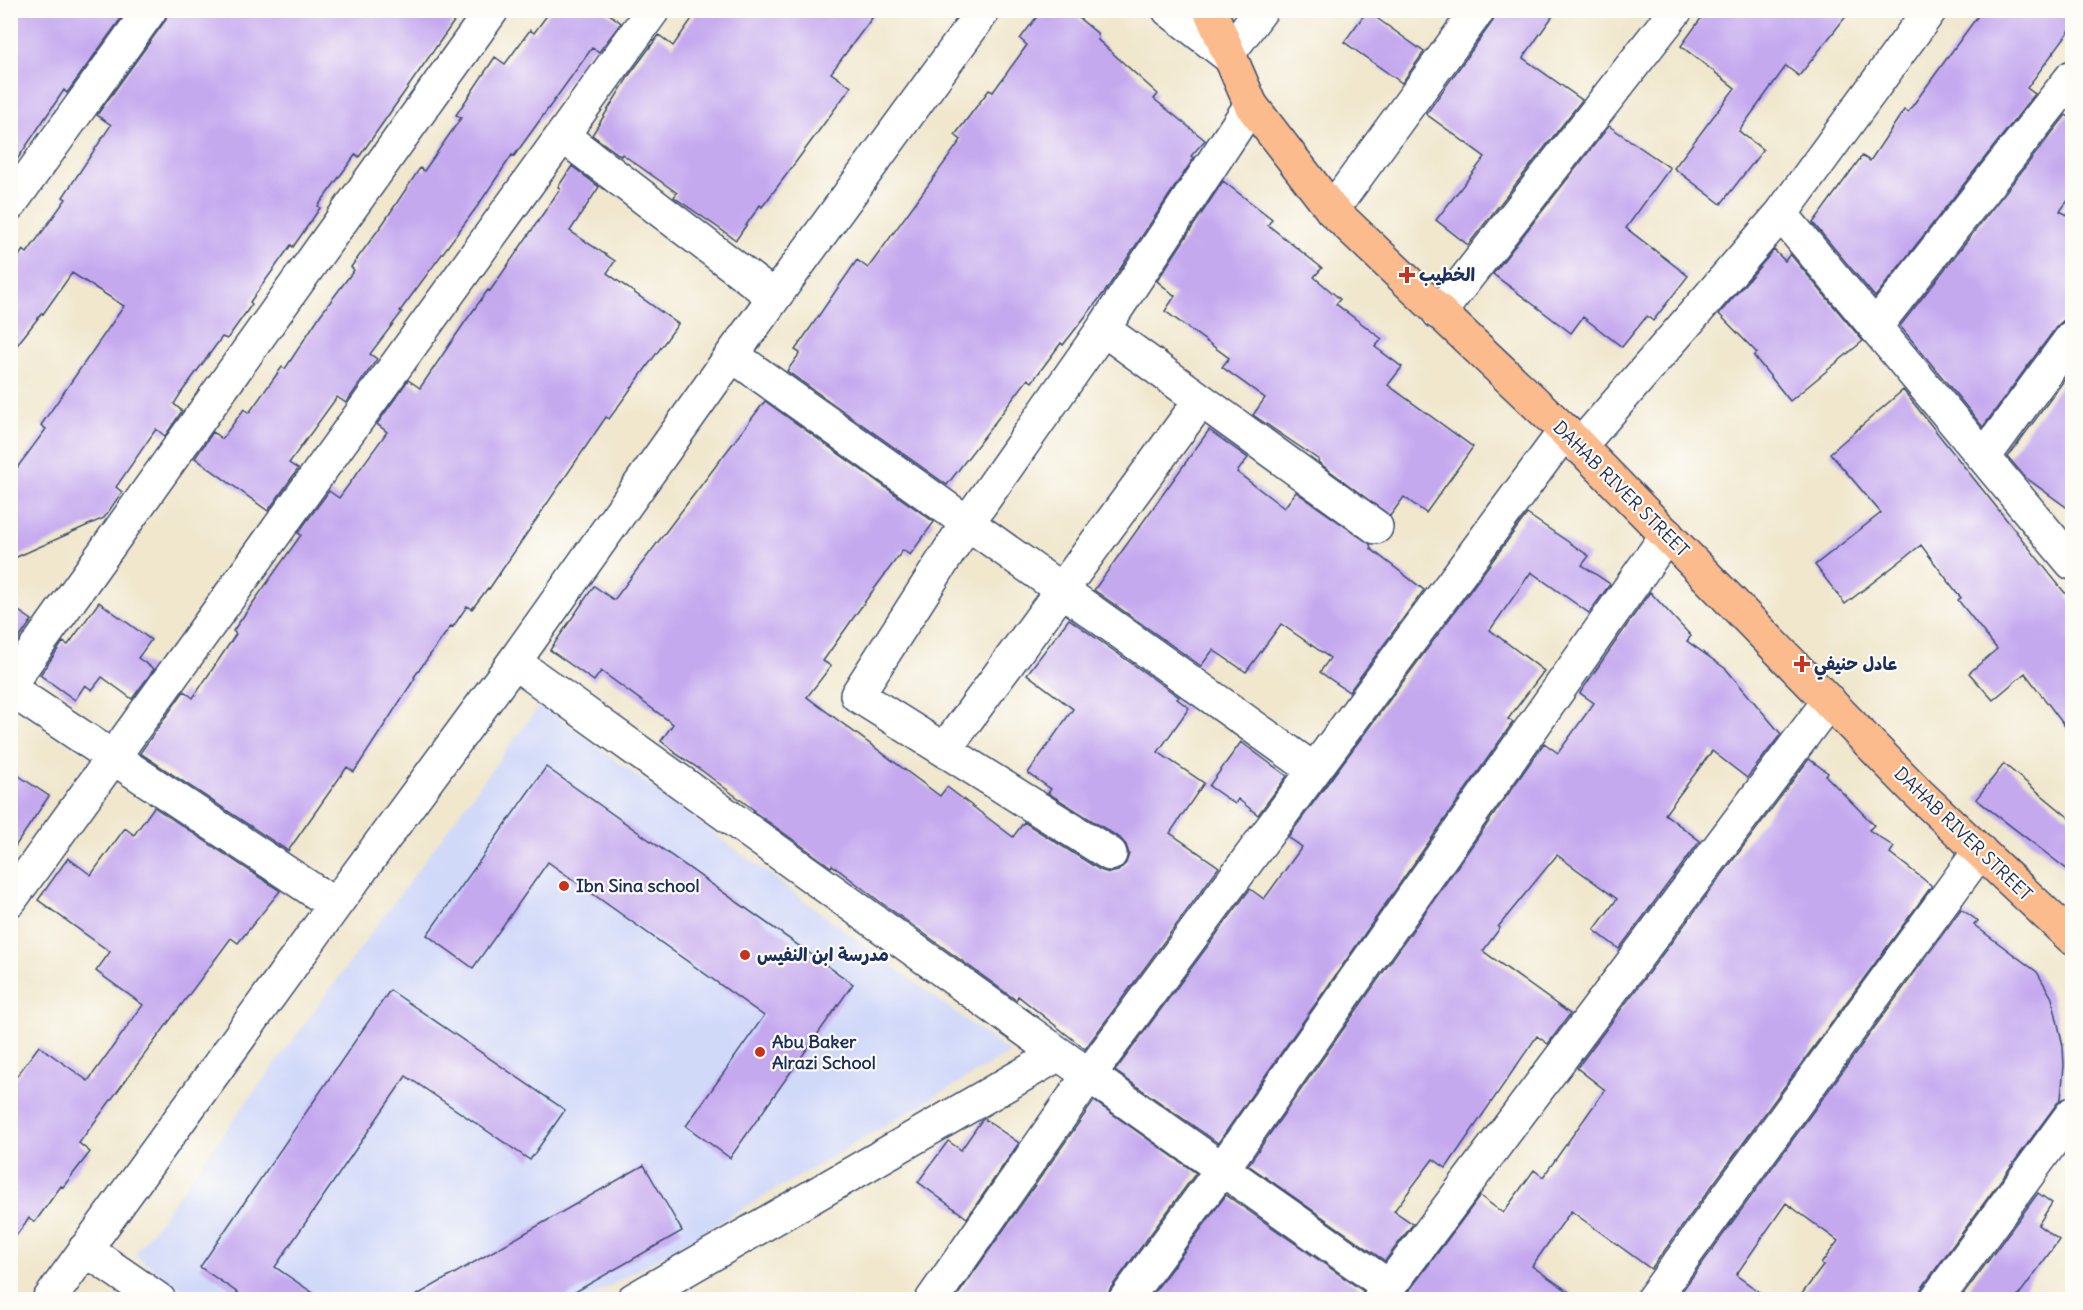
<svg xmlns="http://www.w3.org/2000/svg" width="2083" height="1310" font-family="Delius,'Playpen Sans Arabic',sans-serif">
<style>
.built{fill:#d1d9f9}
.building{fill:#c4a9ef}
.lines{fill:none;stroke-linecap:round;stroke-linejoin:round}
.minor-casing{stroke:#3b4b6f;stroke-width:36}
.major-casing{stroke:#3b4b6f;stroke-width:36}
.minor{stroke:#fff;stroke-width:33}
.major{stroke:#fbbb8c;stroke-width:33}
.poi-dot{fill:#c8321e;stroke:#fdfcf7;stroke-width:2}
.labels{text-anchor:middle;stroke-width:4.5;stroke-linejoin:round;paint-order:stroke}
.poi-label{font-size:18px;font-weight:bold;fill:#1b2f5e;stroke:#fdfcf7;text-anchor:start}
.street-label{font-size:18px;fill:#1b2f5e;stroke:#fdfcf7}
</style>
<rect width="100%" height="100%" fill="#fdfcf7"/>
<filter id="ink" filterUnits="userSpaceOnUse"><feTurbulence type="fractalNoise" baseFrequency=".0167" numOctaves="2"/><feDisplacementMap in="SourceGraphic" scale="12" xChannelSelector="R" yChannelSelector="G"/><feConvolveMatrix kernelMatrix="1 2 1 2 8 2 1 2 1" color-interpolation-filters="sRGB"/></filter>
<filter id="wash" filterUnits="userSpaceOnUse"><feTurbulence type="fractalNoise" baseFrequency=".008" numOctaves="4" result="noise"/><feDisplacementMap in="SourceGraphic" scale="24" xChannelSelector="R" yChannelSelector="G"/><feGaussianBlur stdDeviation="1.35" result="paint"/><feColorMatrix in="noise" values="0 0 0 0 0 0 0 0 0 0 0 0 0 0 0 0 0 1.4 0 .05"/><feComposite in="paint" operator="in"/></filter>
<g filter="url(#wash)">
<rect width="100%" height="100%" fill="#f0e7cd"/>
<path class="built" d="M540,704L1010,1053L588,1299H197L134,1255Z"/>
<g id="blocks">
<path class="building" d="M10,10H127L67,93L64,90L10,170Z
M169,10H462L359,157L356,154L318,206L320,208L293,247L291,245L250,302L252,304L227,339L222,337L181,393L174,404L182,411L165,436L156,429L116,487L122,492L104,518L10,560V477L46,429L41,425L124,306L72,273L43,314L42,313L10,354V269L23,250L27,253L66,199L63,197L111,125L97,115L165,21Z
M551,10H604L621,23L599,52L592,48L514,156L512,155L479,204L400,311L402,312L370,354L377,359L346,403L337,397L289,463L298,469L268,511L195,458L213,432L222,439L244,409L249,413L282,367L285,369L321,314L354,270L351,267L384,222L420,168L424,171L461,118L456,115L495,57L505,64L530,30L534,33Z
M698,10H878L831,73L851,87L787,174L762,207L760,205L736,240L674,197L677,193L622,154L621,156L592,135L630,74L659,35L673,46Z
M1042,10H1069L1097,33L1098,40L1158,94L1154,99L1205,140L1191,156L1194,158L1106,290L1063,345L1061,343L1032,382L1028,379L947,485L787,371L800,353L795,350L857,260L868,268L961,140L955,135L989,90L993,92L1027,45L1020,39Z
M1496,10H1557L1523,58L1582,100L1468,245L1436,220L1485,157L1426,114L1493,21Z
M1707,10H1851L1799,76L1786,66L1739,131L1763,150L1721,204L1674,168L1735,88L1681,46Z
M1982,10H2073V26L2027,88L2035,94L1875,297L1813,223L1862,156L1870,161L1904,110L1908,112Z
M1367,11L1424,52L1402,83L1344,42Z
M2066,115L2073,120V194L2060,211L2073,218V319L2064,320L2057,326L1983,427L1900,326Z
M1609,126L1670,168L1626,228L1688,276L1653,321L1647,316L1622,347L1583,317L1571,333L1493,274Z
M572,166L599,187L570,231L615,261L607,273L678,324L609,419L606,417L489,589L488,588L472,609L467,606L453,627L451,626L414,677L415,678L354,772L347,767L288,851L140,753L184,691L193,698L236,634L233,631L301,535L298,533L329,491L339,498L387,432L377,424L408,380L420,388L465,322L488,290L490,291L560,189L558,187Z
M1223,181L1272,219L1268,225L1322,268L1314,277L1340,299L1336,304L1382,339L1375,347L1402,367L1388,385L1473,447L1426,513L1404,497L1390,516L1318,462L1319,460L1253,415L1265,398L1222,367L1229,358L1165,311L1175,296L1157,281Z
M1774,250L1785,261L1790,254L1863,341L1790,401L1754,356L1757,353L1719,314Z
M2073,368V512L2025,477L2008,457Z
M1903,390L2073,603V737L2025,673L1993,700L1969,673L1997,649L1958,600L1961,598L1921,545L1845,604L1815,565L1881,513L1830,453Z
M765,401L934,522L910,555L903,550L866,600L823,661L831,666L807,697L940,796L947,787L1013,837L1024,822L1100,870L1109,873L1118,871L1126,863L1129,854L1126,845L1120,838L1048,793L1051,789L1028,773L1073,709L1027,674L1069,619L1179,697L1177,699L1189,708L1158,752L1204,783L1170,833L1219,867L1085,1049L1018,996L1016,1000L879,901L832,865L831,867L753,811L754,810L701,770L675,753V752L661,741L673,724L601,671L594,681L550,650L594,586L614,600Z
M1209,430L1248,458L1237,472L1284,508L1296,492L1370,544L1371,549L1424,590L1349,692L1320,672L1330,658L1281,624L1246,672L1213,650L1201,666L1094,590Z
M1527,514L1589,556L1582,565L1610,584L1589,613L1531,572L1490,630L1544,671L1508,719L1513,722L1218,1143L1115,1071L1250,889L1264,899L1302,847L1288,837Z
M1650,592L1691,636L1687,641L1726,669L1781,734L1747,778L1712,751L1665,814L1700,841L1619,949L1594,930L1617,899L1557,855L1498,927L1500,928L1483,951L1570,1014L1548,1044L1537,1036L1446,1168L1433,1159L1394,1211L1413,1224L1385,1261L1248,1165L1544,743L1558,753L1594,703L1580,693Z
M99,602L151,640L138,658L154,669L132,699L102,677L92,690L85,685L75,700L40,675L63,642L68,645Z
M10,605L32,620L10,651Z
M1241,742L1287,776L1258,815L1238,799L1235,804L1209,786Z
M1809,759L1828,773L1826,776L1874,825L1869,830L1894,847L1890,853L1931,885V887L1651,1269L1571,1211L1532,1266L1579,1299H1403L1480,1196L1503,1213L1534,1170L1543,1177L1605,1090L1577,1068Z
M2004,764L2073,821V874L1976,799Z
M546,767L853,984L730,1158L686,1126L764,1016L548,862L473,968L427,935Z
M10,770L49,796L10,854Z
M154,807L280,891L238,943L231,938L79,1143L90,1152L63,1187L61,1186L35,1222L29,1218L10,1244V1085L39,1046L88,1081L143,1005L96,971L110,952L38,900L68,858L91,875L125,828L134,835Z
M1961,909L1978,921L1974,925L2037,972L2052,998L2063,1046L2064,1066L2061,1098L1921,1289L1918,1299H1798L1823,1266L1821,1264L1838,1241L1786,1203L1736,1275L1769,1299H1694L1682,1291Z
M390,990L565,1110L530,1160L406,1076L275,1267L322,1299H247L200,1267Z
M1094,1101L1196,1173L1110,1289L1107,1299H955Z
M984,1119L1019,1143L967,1218L918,1182L948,1141L961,1150L981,1121Z
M644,1165L682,1231L563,1299H410Z
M2038,1193L2052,1203L2038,1225L2059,1240L2016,1299H1960Z
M1226,1195L1363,1291L1361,1299H1149Z"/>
</g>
</g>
<g filter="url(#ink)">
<use href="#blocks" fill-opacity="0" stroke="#3b4b6f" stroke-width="1.5"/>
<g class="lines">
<g class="minor-casing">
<path id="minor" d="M1169,10L1227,55L1261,10
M563,136L774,297
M10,204L150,10
M1332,210L1478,10
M1781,214L2072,563
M1439,313L1676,10
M1875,327L2072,77
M1103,329L1376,527
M732,355L1314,770
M1579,447L1781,214L1930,10
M1984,457L2072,337
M514,662L1059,1054L1388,1286
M10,684L492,10
M10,689L335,905
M945,749L1201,400
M1110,854L857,695L968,522L1103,329L1251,105
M10,900L653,10
M85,1249L159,1300
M49,1300L335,905L514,662L732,355L984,10
M633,1300L1059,1054
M932,1300L1089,1075L1565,431
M1125,1300L1223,1168L1667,535
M1379,1300L1829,701
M1652,1300L1980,851
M1936,1300L2072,1114"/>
</g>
<g class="major-casing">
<path id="major" d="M1210,10L1251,105L1332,210L1565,431L1919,794L2072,938"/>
</g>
<use href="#minor" class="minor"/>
<use href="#major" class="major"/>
</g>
</g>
<g class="poi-dot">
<path d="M1404 266h6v6h6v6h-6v6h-6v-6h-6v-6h6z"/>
<path d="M1799 655h6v6h6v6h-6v6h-6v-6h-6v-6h6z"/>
<circle cx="564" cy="886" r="6"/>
<circle cx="745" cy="955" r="6"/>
<circle cx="760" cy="1052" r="6"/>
</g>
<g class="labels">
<g class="poi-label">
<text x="1419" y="281">الخطيب</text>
<text x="1814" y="670">عادل حنيفي</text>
<text x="576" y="892">Ibn Sina school</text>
<text x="757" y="961">مدرسة ابن النفيس</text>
<text x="772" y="1048">Abu Baker<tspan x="772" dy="21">Alrazi School</tspan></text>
</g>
<g class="street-label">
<text transform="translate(1621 489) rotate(45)" y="6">DAHAB RIVER STREET</text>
<text transform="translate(1963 834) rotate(44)" y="6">DAHAB RIVER STREET</text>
</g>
</g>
<rect width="2083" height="1310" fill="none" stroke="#fdfcf7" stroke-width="36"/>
</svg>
